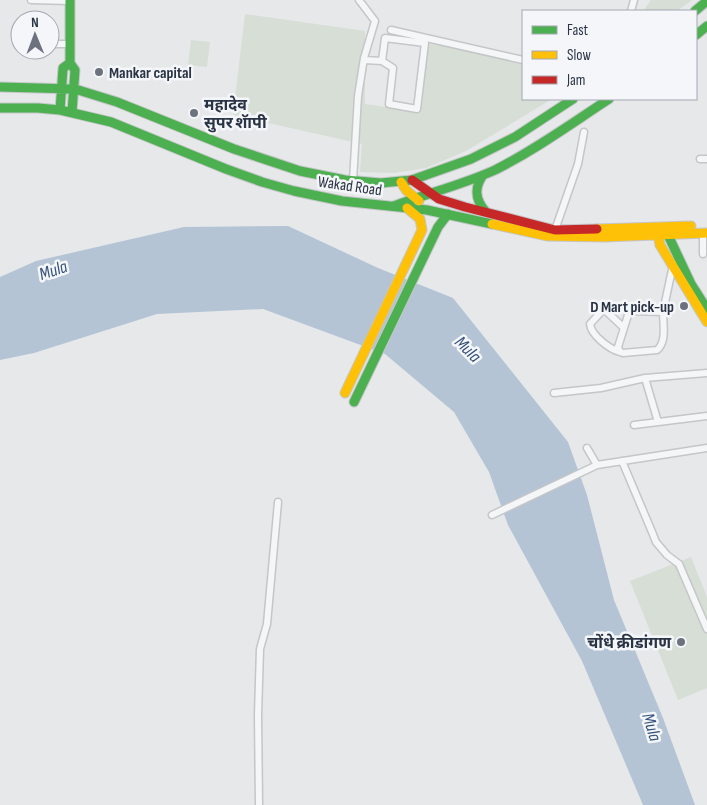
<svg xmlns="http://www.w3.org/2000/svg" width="707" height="805" font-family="'Sofia Sans Condensed','Noto Sans Devanagari',sans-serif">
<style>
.green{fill:#d6ded6}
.water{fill:#b4c4d5}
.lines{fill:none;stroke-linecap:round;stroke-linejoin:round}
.street-casing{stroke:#c4c6c8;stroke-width:9}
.fast-casing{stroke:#c4c6c8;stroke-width:11}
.slow-casing{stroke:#c4c6c8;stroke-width:11}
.jam-casing{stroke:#c4c6c8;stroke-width:11}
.street{stroke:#f5f6f7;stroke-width:6}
.fast{stroke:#4caf50;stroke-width:9}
.slow{stroke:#ffc107;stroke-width:9}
.jam{stroke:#c62828;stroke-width:9}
.poi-dot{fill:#6c737f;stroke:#f4f6f9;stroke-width:2}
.labels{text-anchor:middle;stroke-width:5;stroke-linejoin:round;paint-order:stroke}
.poi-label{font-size:16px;font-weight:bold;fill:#2b3445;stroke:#f4f6f9;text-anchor:start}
.street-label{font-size:16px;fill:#2b3445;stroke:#f4f6f9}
.water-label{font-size:18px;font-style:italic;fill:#34527a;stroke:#f4f6f9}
</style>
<rect width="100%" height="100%" fill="#e6e8ea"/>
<path class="green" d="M651,0H692L677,11H643Z
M245,14L365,31V104L419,112L428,44L459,48L523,65V99H552L466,151L426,168L394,173L360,172L362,144L233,115Z
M191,40L210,42L207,67L188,65Z
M691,557L707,597V688L678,700L630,581Z"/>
<path class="water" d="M288,226L378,268L453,298L568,442L587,495L614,600L663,718L695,805H643L582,661L508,525L489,472L454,412L385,354L263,309L157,314L34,353L0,360V277L36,261L184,227Z"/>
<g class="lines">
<g class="street-casing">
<path id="street" d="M31,0L70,1
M631,11L634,0
M391,30L523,60
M50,44H70
M364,60L382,61L393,68L389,104L417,109L425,43L385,38L382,61
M700,159H707
M353,181L358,96L364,58L375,21L359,0
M555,230L578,164L584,132
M703,254V233
M663,312C663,324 667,342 657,350L623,353L620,352L618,347L629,312L634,311L663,312L673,265
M620,352C609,349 591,335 590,324L602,311H606L624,328
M645,378L658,422
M554,393L601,388L645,378L707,373
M634,425L707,416
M587,448L597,465
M622,461L652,532L656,542L667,555L679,564L707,629
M492,515L597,465L707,448
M259,805L258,715L260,649L267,624L278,502"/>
</g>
<g class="fast-casing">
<path id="fast" d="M70,0V63L75,70L72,112
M695,11L707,1
M696,35L707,26
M0,87L75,89L117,102L234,149L300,171L345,180L381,183L412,180L471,159L515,137L573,99
M0,108H38L60,110L111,122L226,169L262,182L294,191L342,201L427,210L492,224
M60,110L63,68L70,63
M483,175C474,188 475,199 485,211
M394,206C428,193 462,185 495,170C535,150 572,123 609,99
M668,235L691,284L707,309
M354,402L438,227L448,214"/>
</g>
<g class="slow-casing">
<path id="slow" d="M401,182L406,190L419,201
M492,224L547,236L604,237L707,233
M597,229L691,226
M658,235L660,245L707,322
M345,393L422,230L420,219L407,208"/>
</g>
<g class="jam-casing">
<path id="jam" d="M412,180L439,199L465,207L555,230L597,229"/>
</g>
<use href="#street" class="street"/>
<use href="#fast" class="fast"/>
<use href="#slow" class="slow"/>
<use href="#jam" class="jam"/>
</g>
<g class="poi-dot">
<circle cx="99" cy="72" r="5"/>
<circle cx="194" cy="113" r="5"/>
<circle cx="684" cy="306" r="5"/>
<circle cx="681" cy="642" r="5"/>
</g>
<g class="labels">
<g class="poi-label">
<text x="109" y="78">Mankar capital</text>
<text x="204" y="110">महादेव<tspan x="204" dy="18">सुपर शॅापी</tspan></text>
<text x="674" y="312" text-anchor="end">D Mart pick-up</text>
<text x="671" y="648" text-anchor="end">चोंधे क्रीडांगण</text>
</g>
<g class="street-label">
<text transform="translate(350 185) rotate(8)" y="6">Wakad Road</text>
</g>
<g class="water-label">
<text transform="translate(53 270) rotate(-19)" y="6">Mula</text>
<text transform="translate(468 349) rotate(45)" y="6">Mula</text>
<text transform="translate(652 727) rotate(73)" y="6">Mula</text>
</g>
</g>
<rect x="522" y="10" width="175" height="90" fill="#f4f6f9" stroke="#a4a8b1"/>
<rect x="532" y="26" width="25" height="8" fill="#4caf50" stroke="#a4a8b1"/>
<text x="567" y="35" font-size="15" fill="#2b3445">Fast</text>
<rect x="532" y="51" width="25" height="8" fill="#ffc107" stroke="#a4a8b1"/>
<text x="567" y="60" font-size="15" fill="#2b3445">Slow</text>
<rect x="532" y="76" width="25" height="8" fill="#c62828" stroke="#a4a8b1"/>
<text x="567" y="85" font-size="15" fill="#2b3445">Jam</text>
<g transform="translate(35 35) rotate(359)"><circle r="24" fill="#f4f6f9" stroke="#a4a8b1"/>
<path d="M0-4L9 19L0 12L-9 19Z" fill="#6c737f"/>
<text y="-8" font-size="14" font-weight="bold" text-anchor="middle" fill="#2b3445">N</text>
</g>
</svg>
